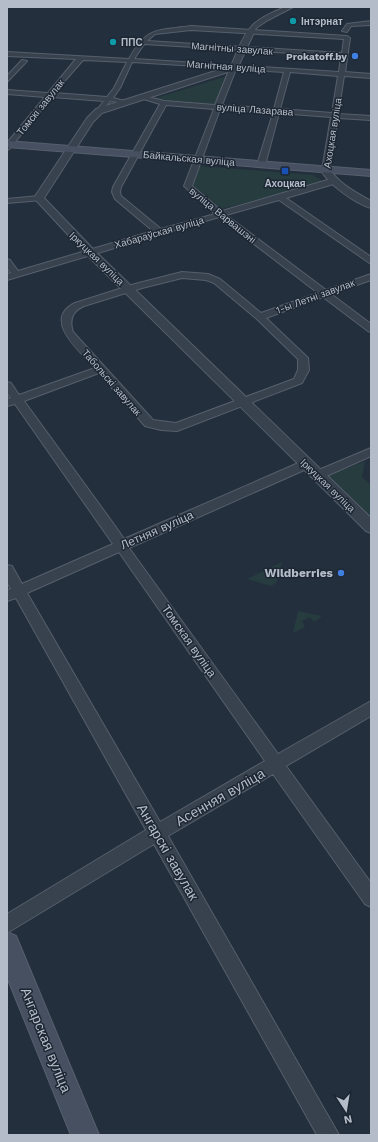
<svg xmlns="http://www.w3.org/2000/svg" width="378" height="1142" font-family="'Work Sans',sans-serif">
<style>
.green{fill:#263c3f}
.lines{fill:none;stroke-linecap:round;stroke-linejoin:round}
.minor-casing{stroke:#565f6c;stroke-width:2}
.tertiary-casing{stroke:#565f6c;stroke-width:2}
.secondary-casing{stroke:#565f6c;stroke-width:2}
.minor{fill:#38414e;fill-rule:evenodd}
.tertiary{fill:#38414e;fill-rule:evenodd}
.secondary{fill:#465061;fill-rule:evenodd}
.culture-dot{fill:#0f9aa8;stroke:#1d2633;stroke-width:1.5}
.shop-dot{fill:#3f7fe0;stroke:#1d2633;stroke-width:1.5}
.transit-dot{fill:#1a4fb4;stroke:#1d2633;stroke-width:1.5}
.labels{text-anchor:middle;stroke-width:3;stroke-linejoin:round;paint-order:stroke}
.far-poi-label{font-size:10px;font-weight:bold;fill:#b4bcc9;stroke:#1d2633;text-anchor:start}
.far-street-label{font-size:10px;fill:#b4bcc9;stroke:#1d2633}
.street-label{font-size:12px;fill:#b4bcc9;stroke:#1d2633}
.poi-label{font-size:12px;font-weight:bold;fill:#b4bcc9;stroke:#1d2633;text-anchor:end}
.near-street-label{font-size:14px;fill:#b4bcc9;stroke:#1d2633}
</style>
<rect width="100%" height="100%" fill="#242f3e"/>
<path class="green" d="M227,76L214,105L164,102L153,99Z
M200,166L313,175L324,182L222,209L193,185Z
M365,461L362,477L371,485V521L328,476Z
M282,562L276,583L271,586L247,579Z
M298,611L322,616L314,622L310,617L302,621L305,627L293,633Z"/>
<g class="lines">
<g class="minor-casing">
<path id="minor" d="M371,21V25L351,26L347,32L342,31L347,24Z
M191,26L347,36L350,38L345,72L371,74V78L344,76L338,114L371,116V120L338,118L329,172H323L322,170L331,117L279,113L265,165L261,167L257,165L273,113L220,109L192,186L222,211L331,179H337V183L286,198L371,257V264L279,200L226,215L326,290L371,274V280L331,294L371,324V332L368,331L323,297L266,318L308,358L309,370L302,383L177,431L161,430L145,426L99,373L24,401L115,526L124,539L303,461H311L313,464L311,467L129,548L278,754L371,701V716L286,766L371,883V907L365,904L273,774L168,836L339,1135H317L154,844L7,933V914L146,830L16,598L7,601V590L11,589L7,582V565L12,566L22,584L113,544L15,404L7,406V399L11,398L7,393V382L11,383L19,395L95,368C81,352 41,320 75,303L135,284L182,272L208,274L220,279L261,313L318,293L219,217L7,280V274L11,273L7,268V259L10,260L18,271L153,231L115,199L112,192L113,187L160,104L137,97L140,95L164,101L215,105L230,68L132,62L120,88L113,98L125,101V103L110,101L101,112L99,113L96,111L104,101L52,97L9,149L7,150V143L45,97L7,94V90L48,93L76,59L7,56V52L129,59C147,26 157,31 191,26ZM191,30L344,39L342,53L147,41L155,34ZM144,44L341,56L339,72L134,59ZM83,60L127,62L114,88L107,97L54,93ZM236,69L284,72L274,109L222,105ZM290,72L338,76L332,113L280,109ZM166,105L214,109L184,186L215,214L161,229L121,196L120,192L121,187ZM182,278L206,280L214,283L257,319L298,359V370L294,379L176,423L153,420L73,332C69,320 72,311 84,306L142,288ZM119,552L265,761L160,822L27,593Z
M22,60L27,61L7,82V76Z
M39,196L43,198L42,200L7,203V199Z
M371,448V456L322,478H314L312,475L314,472Z"/>
</g>
<g class="tertiary-casing">
<path id="tertiary" d="M285,7H293L268,20L256,28L237,69L102,113L93,122L44,198L94,250L371,518V533L366,531L86,254L34,198L87,118L96,109L231,66C237,53 242,36 252,26C260,17 274,12 285,7Z
M326,167L329,168C339,184 355,192 371,201V208C356,204 328,184 321,170Z"/>
</g>
<g class="secondary-casing">
<path id="secondary" d="M7,141L371,170V176L7,147Z
M7,932L16,936L99,1135H71L7,977Z"/>
</g>
<use href="#minor" class="minor"/>
<use href="#tertiary" class="tertiary"/>
<use href="#secondary" class="secondary"/>
</g>
<g class="culture-dot">
<circle cx="293" cy="21" r="4"/>
<circle cx="113" cy="42" r="4"/>
</g>
<g class="shop-dot">
<circle cx="355" cy="56" r="4"/>
<circle cx="341" cy="573" r="4"/>
</g>
<rect class="transit-dot" x="281" y="167" width="8" height="8" rx="2"/>
<g class="labels">
<g class="far-poi-label">
<text x="301" y="25">Інтэрнат</text>
<text x="121" y="46">ППС</text>
<text x="347" y="60" text-anchor="end">Prokatoff.by</text>
<text x="285" y="187" text-anchor="middle">Ахоцкая</text>
</g>
<g class="far-street-label">
<text transform="translate(232 48) rotate(4)" y="4">Магнітны завулак</text>
<text transform="translate(226 66) rotate(4)" y="4">Магнітная вуліца</text>
<text transform="translate(40 107) rotate(-51)" y="4">Томскі завулак</text>
<text transform="translate(255 109) rotate(4)" y="4">вуліца Лазарава</text>
<text transform="translate(332 133) rotate(-81)" y="4">Ахоцкая вуліца</text>
<text transform="translate(189 158) rotate(5)" y="4">Байкальская вуліца</text>
<text transform="translate(223 215) rotate(39)" y="4">вуліца Варвашэні</text>
<text transform="translate(159 232) rotate(-16)" y="4">Хабараўская вуліца</text>
<text transform="translate(97 258) rotate(44)" y="4">Іркуцкая вуліца</text>
<text transform="translate(315 296) rotate(-20)" y="4">1-ы Летні завулак</text>
<text transform="translate(112 382) rotate(49)" y="4">Табольскі завулак</text>
<text transform="translate(328 485) rotate(44)" y="4">Іркуцкая вуліца</text>
</g>
<g class="street-label">
<text transform="translate(157 530) rotate(-24)" y="4">Летняя вуліца</text>
<text transform="translate(189 641) rotate(55)" y="4">Томская вуліца</text>
</g>
<g class="poi-label">
<text x="333" y="577">Wildberries</text>
</g>
<g class="near-street-label">
<text transform="translate(220 797) rotate(-30)" y="5">Асенняя вуліца</text>
<text transform="translate(168 852) rotate(60)" y="5">Ангарскі завулак</text>
<text transform="translate(46 1040) rotate(68)" y="5">Ангарская вуліца</text>
</g>
</g>
<rect width="378" height="1142" fill="none" stroke="#b4bcc9" stroke-width="16"/>
<g transform="translate(346 1110) rotate(168)" stroke="#1d2633" stroke-width="3" paint-order="stroke">
<path d="M0-3L7 15L0 10L-7 15Z" fill="#b4bcc9"/>
<text y="-6" font-size="11" font-weight="bold" text-anchor="middle" fill="#b4bcc9">N</text>
</g>
</svg>
